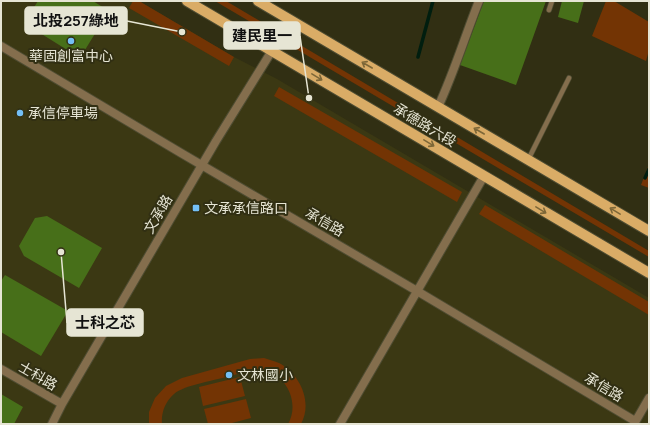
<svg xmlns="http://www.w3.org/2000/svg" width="650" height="425" font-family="Manrope,'Noto Sans TC',sans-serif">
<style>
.built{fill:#3b3813}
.green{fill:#733404}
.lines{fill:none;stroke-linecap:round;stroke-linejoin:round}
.stream{stroke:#001e0f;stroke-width:3.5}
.building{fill:#476f19}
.lane-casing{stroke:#4e4c32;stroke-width:6}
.street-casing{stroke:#4e4c32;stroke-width:10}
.primary-casing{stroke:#4e4c32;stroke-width:12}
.lane{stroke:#846e4d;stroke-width:4.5}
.street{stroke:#846e4d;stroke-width:8}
.primary{stroke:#daac66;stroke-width:10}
.oneway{stroke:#7d6738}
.poi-dot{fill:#74c0f6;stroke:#312f13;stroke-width:1.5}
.labels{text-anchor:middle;stroke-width:4;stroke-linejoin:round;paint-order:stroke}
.poi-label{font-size:14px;fill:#e6e5d4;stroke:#312f13;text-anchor:start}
.street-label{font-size:14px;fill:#e6e5d4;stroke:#312f13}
.leader{fill:none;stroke:#e6e5d4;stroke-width:1.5}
.callout-dot{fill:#e6e5d4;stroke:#312f13;stroke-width:1.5}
.callout{fill:#e6e5d4;stroke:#e6e5d4;stroke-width:1.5}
.callout-label{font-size:15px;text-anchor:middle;font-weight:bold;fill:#111}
</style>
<rect width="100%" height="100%" fill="#312f13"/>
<path class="built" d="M1,1H139L234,57L277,79L649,298V424H1Z"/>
<path class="green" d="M133,1H139L234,57L229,66L129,8Z
M215,1H226L435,125L433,130Z
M606,1H614L649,22V50L646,61L592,36Z
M279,87L462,192L457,202L274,96Z
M447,131L649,251V257L444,136Z
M649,164V188L641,185Z
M485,205L649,302V315L479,214Z
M264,358C269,360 275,361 279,363C300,374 313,402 301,424H288C299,405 289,379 268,371C264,370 257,369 253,370C244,372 235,375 226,377C212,381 185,385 174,394C165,402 161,413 162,424H149V412L155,398L166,386L182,378L250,359Z
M240,377L245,396L203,406L199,387Z
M246,399L251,418L228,424H208L204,409Z"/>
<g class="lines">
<path class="stream" d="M418,57L433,1
M645,178L649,169"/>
</g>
<path class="building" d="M38,1H93L109,11L80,58L24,23Z
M484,1H546L516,85L460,65Z
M562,1H584L578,23L558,17Z
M47,216L102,248L79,288L24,256L19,246L35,218Z
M5,275L68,311L41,356L1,332V281Z
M1,394L23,407L14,424H1Z"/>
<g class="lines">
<g class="lane-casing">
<path id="lane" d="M549,10L552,1
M528,160L569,78"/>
</g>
<g class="street-casing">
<path id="street" d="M1,46L181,153L417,291L635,421
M438,107C454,73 465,36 479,1
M1,369L62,404
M52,424L62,404L216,141L291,20
M340,424L484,176
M634,424L649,398"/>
</g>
<g class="primary-casing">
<path id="primary" d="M187,1L649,273
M258,1L649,231"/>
</g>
<use href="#lane" class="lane"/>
<use href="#street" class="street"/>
<use href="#primary" class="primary"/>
</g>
<defs><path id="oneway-shaft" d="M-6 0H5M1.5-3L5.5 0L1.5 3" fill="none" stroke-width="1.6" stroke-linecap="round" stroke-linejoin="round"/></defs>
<g class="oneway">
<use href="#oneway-shaft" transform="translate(367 65) rotate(-150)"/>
<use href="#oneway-shaft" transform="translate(317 77) rotate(31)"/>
<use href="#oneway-shaft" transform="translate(479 131) rotate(-150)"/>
<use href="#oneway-shaft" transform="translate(429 143) rotate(31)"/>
<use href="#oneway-shaft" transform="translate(541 210) rotate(31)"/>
<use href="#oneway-shaft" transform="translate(615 211) rotate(-149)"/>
</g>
<g class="poi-dot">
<circle cx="71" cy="41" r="4"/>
<circle cx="20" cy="113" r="4"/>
<rect x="192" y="204" width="8" height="8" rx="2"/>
<circle cx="229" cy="375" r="4"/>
</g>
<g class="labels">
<g class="poi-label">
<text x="71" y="61" text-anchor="middle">華固創富中心</text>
<text x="28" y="118">承信停車場</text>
<text x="204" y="213">文承承信路口</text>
<text x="237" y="380">文林國小</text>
</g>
<g class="street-label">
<text transform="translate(425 125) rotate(31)" y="5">承德路六段</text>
<text transform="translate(158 214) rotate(-60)" y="5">文承路</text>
<text transform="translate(325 222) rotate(30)" y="5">承信路</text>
<text transform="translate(38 376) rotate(30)" y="5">士科路</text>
<text transform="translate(604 387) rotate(31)" y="5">承信路</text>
</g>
</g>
<path class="leader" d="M182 32L127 21M309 98L300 36M61 252L67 323"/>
<g class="callout-dot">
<circle cx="182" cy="32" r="4"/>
<circle cx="309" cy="98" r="4"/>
<circle cx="61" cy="252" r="4"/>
</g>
<g class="callout">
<rect x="25" y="7" width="102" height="27" rx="4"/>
<rect x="224" y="22" width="76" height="27" rx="4"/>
<rect x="67" y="309" width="76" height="27" rx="4"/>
</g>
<g class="callout-label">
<text x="76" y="26">北投257綠地</text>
<text x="262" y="41">建民里一</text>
<text x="105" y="328">士科之芯</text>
</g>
<rect width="650" height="425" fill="none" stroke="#e6e5d4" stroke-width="4"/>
</svg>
